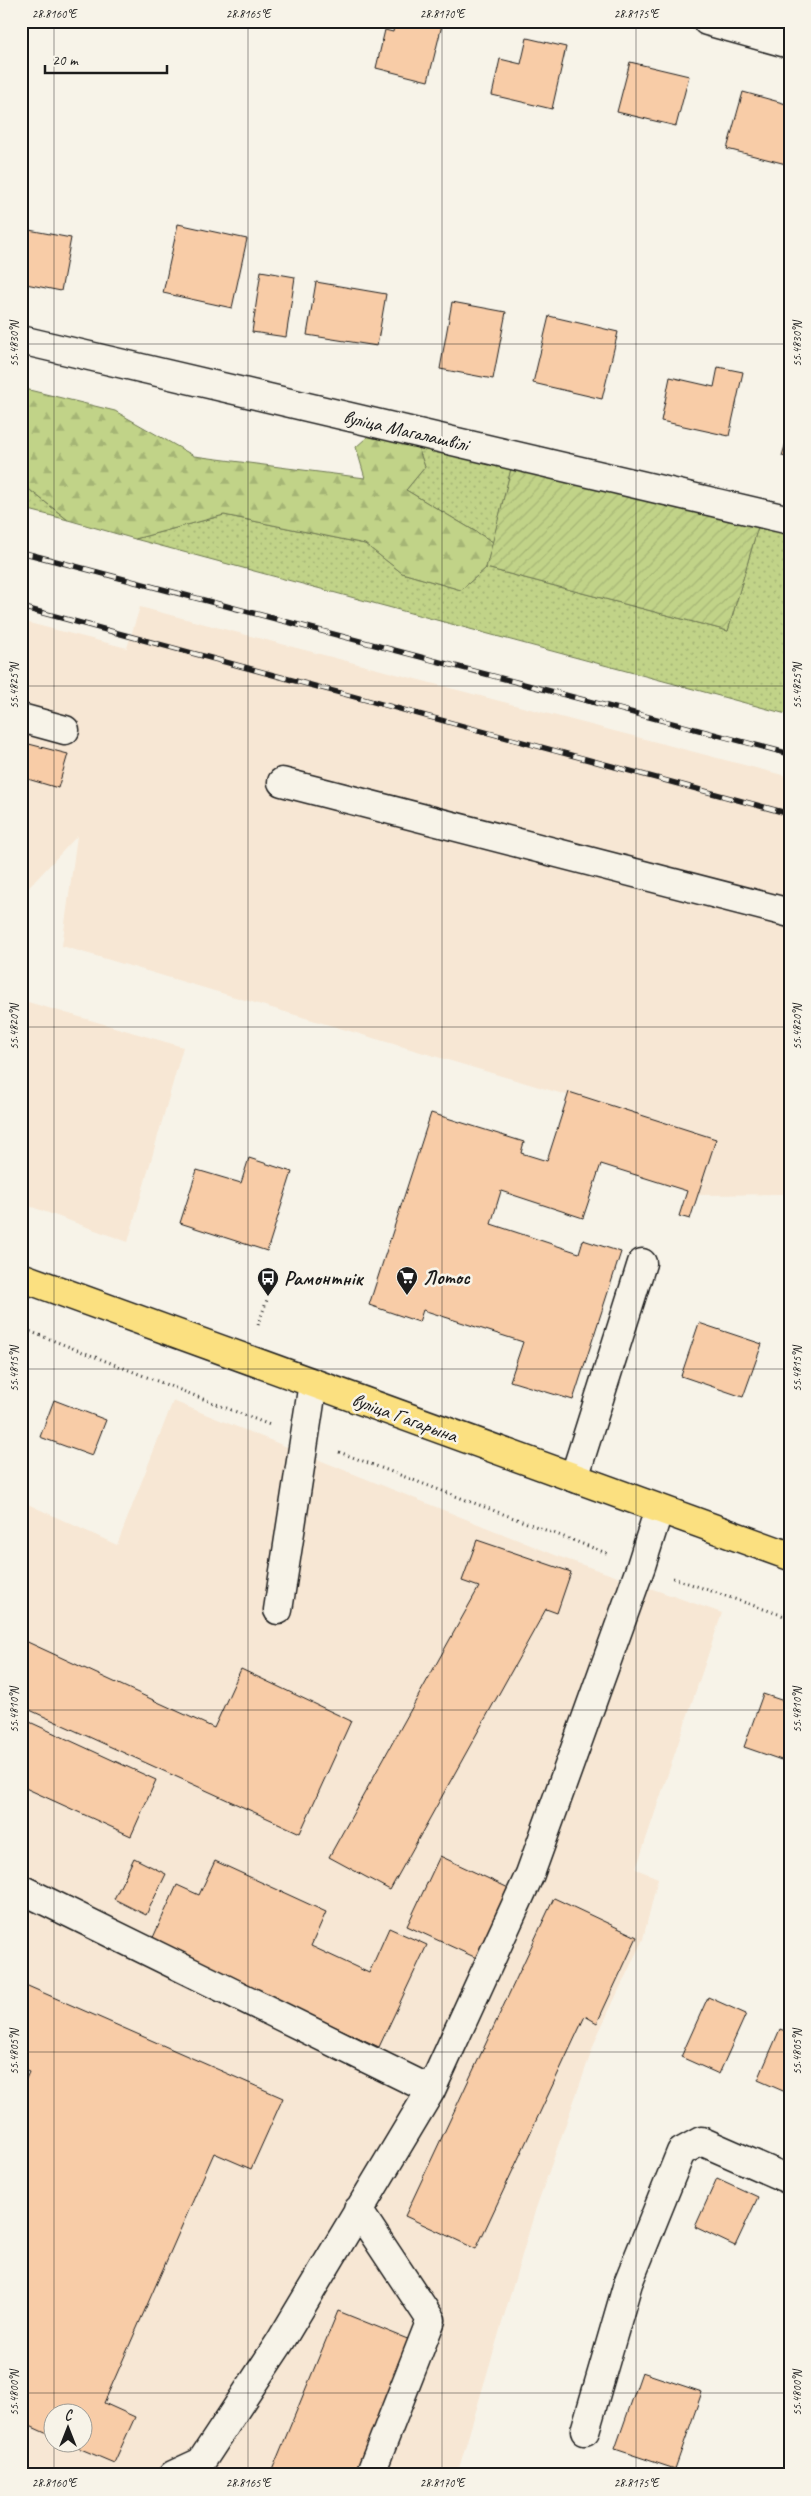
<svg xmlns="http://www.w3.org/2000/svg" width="811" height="2496" font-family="Caveat,sans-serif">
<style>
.built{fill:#f7e7d4;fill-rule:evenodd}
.grass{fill:url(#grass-dots);stroke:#6e7852}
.forest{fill:url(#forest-firs);stroke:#6e7852}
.garden{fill:url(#garden-furrows);stroke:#6e7852}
.building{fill:#f8cca7;stroke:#1c1c1c}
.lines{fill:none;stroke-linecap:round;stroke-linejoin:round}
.minor-casing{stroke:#1c1c1c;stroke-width:31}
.major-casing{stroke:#1c1c1c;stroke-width:31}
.path{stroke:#1c1c1c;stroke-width:3;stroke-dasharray:1 4;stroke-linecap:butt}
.minor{stroke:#f7f3e8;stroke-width:28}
.major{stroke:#fbe080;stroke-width:28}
.rail-casing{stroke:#1c1c1c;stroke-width:5.5}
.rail{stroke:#f7f3e8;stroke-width:4;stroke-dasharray:11;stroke-linecap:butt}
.ticks{fill:none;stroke:#1c1c1c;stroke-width:1;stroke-opacity:0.45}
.labels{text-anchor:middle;stroke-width:5;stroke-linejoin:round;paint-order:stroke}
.street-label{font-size:20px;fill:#1c1c1c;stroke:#f7f3e8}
.poi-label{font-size:20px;font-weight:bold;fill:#1c1c1c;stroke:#f7f3e8;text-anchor:start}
.neatline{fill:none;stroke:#1c1c1c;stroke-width:2}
.ticks-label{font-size:12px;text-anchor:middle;fill:#1c1c1c}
</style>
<defs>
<pattern id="grass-dots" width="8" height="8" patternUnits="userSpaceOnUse" patternTransform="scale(1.25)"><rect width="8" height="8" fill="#c1d388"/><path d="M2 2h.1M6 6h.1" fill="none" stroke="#a5b575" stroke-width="1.8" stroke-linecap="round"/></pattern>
<pattern id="forest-firs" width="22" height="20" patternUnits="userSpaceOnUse" patternTransform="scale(1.25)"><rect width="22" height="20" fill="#c1d388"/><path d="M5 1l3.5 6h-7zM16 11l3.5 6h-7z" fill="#a5b575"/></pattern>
<pattern id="garden-furrows" width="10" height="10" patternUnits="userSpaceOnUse" patternTransform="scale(1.25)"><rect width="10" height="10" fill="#c1d388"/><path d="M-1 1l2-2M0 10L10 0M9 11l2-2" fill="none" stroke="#a5b575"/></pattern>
</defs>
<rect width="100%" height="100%" fill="#f7f3e8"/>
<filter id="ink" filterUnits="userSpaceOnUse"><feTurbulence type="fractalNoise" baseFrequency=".02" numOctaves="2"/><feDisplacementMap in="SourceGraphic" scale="10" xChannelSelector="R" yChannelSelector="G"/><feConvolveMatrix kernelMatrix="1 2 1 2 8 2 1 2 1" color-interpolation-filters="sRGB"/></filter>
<g filter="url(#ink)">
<path class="built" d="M140,607L790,777V1194L698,1195L715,1139L62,946L77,836L21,896V621L127,648Z
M21,1000L183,1047L128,1242L21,1203Z
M173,1401L560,1557L722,1613L636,1869L658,1878L643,1939L597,2036L536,2208L457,2475H21V1501L117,1545ZM52,2414H82V2444H52Z"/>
<path class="grass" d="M416,442L512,465L493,542L406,490L425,467Z
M21,483L68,520L21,508Z
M224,515L365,544L402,573L461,590L486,568L728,631L759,523L790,532V715L135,539Z"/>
<path class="forest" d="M21,388L115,411L194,456L365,478L356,447L374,431L416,442L425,467L406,490L493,542L486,568L461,590L402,573L365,544L224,515L135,539L68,520L21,483Z"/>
<path class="garden" d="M512,465L759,523L728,631L486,568Z"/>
<path class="building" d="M224,21H243L242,25Z
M395,21H443L428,81L376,68L385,30L393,32Z
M527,38L566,47L552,109L492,95L500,59L521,64Z
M630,62L689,76L676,126L617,112Z
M743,92L790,105V165L727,149Z
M178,224L247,239L232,308L163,293Z
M29,230L71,238L61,291L21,283V269Z
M261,271L295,277L286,337L252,332Z
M316,282L386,294L377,346L307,335Z
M452,302L506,312L493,379L440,369Z
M549,316L618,332L602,399L533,383Z
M718,367L743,372L729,436L661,421L670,377L714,387Z
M790,429V458L782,456Z
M21,742L68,754L58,788L21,777Z
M569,1092L716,1139L690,1219L679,1216L687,1191L601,1164L583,1218L501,1191L491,1224L579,1253L583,1240L621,1252L573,1400L510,1381L523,1342L423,1310L419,1322L369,1305L431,1113L524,1142L521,1153L547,1161Z
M249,1158L292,1172L267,1251L180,1223L197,1170L241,1183Z
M699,1323L762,1344L743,1397L681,1376Z
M54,1400L106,1420L92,1456L40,1437Z
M477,1540L571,1572L557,1613L546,1609L390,1890L329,1857L479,1587L462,1581Z
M21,1639L214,1728L241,1669L351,1721L300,1833L21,1706Z
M763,1694L790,1703V1763L744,1747Z
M21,1718L156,1780L131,1836L21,1786Z
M440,1856L515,1891L483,1961L407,1926Z
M134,1858L166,1874L146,1915L114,1899Z
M215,1861L326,1912L311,1946L369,1973L389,1928L427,1945L379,2047L151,1942L177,1885L199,1895Z
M554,1898L637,1937L597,2023L585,2016L476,2249L405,2216Z
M21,1983L283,2098L251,2169L214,2153L104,2403L135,2417L114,2463L69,2444H82V2414H52V2436L21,2422V2090L29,2072L21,2068Z
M708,1997L746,2014L719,2074L681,2057Z
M780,2029L790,2033V2094L758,2080Z
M717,2178L758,2197L735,2246L695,2227Z
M338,2311L410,2340L354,2475H270Z
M642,2372L702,2392L675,2469L615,2449Z"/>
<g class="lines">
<g class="minor-casing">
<path id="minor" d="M707,21L790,44
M21,340L790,520
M21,718L65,730
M282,782L790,913
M574,1478L642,1263
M278,1610L313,1383
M21,1889L431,2090
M358,2210L431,2320L370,2475
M585,2431L628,2283L681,2152L701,2141L790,2180
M173,2475L201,2462L280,2342L431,2090L530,1874L641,1566L659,1509"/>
</g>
<g class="major-casing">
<path id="major" d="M21,1277L790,1556"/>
</g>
<path class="path" d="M258,1325L268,1297
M21,1328L270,1425
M339,1452L609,1554
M673,1578L790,1618"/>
<use href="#minor" class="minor"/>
<use href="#major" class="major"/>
<g class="rail-casing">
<path id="rail" d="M21,552L790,754
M21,607L790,814"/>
</g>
<use href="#rail" class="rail"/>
</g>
</g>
<path class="ticks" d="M54,21V2414M248,21V2475M442,21V2475M636,21V2475M21,344H790M21,686H790M21,1027H790M21,1369H790M21,1710H790M21,2052H790M21,2393H790M54,2444V2475"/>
<defs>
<g id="supermarket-pin" transform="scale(1.125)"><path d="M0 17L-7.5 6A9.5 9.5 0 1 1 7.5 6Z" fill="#1c1c1c" stroke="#f7f3e8"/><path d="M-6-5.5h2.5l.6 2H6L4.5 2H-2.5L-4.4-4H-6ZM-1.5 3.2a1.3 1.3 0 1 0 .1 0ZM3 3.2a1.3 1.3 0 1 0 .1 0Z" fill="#fff"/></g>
<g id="bus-pin" transform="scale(1.125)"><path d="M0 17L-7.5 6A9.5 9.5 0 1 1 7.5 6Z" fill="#1c1c1c" stroke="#f7f3e8"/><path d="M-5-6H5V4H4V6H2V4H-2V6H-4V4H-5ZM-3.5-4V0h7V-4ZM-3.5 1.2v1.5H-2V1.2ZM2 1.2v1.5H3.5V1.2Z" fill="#fff"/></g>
</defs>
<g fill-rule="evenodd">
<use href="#supermarket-pin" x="407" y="1277"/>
<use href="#bus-pin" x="268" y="1278"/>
</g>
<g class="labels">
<g class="street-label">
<text transform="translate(406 430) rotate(13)" y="7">вуліца Магалашвілі</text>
<text transform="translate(405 1417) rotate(20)" y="7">вуліца Гагарына</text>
</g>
<g class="poi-label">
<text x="423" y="1284">Лотос</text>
<text x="284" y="1285">Рамонтнік</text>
</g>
</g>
<rect width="811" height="2496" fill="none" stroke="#f7f3e8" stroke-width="55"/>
<g transform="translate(68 2428)"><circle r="24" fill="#f7f3e8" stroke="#9f9d96"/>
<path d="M0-4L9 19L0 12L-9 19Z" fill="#1c1c1c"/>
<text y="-8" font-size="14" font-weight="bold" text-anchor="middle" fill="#1c1c1c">С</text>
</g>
<path d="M45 65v8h122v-8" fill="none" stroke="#1c1c1c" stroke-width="2.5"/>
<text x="52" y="65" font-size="15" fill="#1c1c1c" stroke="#f7f3e8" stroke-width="4" paint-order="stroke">20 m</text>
<rect x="28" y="28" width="756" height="2440" class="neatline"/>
<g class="ticks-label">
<text x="54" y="18">28.8160°E</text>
<text x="248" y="18">28.8165°E</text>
<text x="442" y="18">28.8170°E</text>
<text x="636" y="18">28.8175°E</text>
<text transform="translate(14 344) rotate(-90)" y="4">55.4830°N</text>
<text transform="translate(797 344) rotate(-90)" y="4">55.4830°N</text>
<text transform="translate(14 686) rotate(-90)" y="4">55.4825°N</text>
<text transform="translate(797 686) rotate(-90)" y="4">55.4825°N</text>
<text transform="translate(14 1027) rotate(-90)" y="4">55.4820°N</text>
<text transform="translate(797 1027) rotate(-90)" y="4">55.4820°N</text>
<text transform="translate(14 1369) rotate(-90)" y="4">55.4815°N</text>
<text transform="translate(797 1369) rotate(-90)" y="4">55.4815°N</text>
<text transform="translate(14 1710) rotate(-90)" y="4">55.4810°N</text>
<text transform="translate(797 1710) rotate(-90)" y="4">55.4810°N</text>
<text transform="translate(14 2052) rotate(-90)" y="4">55.4805°N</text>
<text transform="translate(797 2052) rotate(-90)" y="4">55.4805°N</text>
<text transform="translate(14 2393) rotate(-90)" y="4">55.4800°N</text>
<text transform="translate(797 2393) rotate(-90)" y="4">55.4800°N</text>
<text x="54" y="2487">28.8160°E</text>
<text x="248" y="2487">28.8165°E</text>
<text x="442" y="2487">28.8170°E</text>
<text x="636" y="2487">28.8175°E</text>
</g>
</svg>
